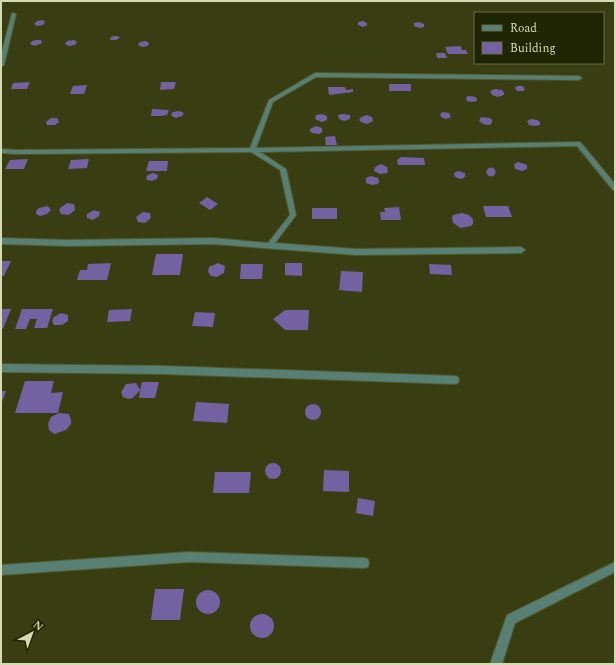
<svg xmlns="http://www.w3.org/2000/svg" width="616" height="665" font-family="Spectral,serif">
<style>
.building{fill:#7461a2}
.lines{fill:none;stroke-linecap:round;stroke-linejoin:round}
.street-casing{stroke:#545a2e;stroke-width:2}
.street{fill:#587f74;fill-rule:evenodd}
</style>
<rect width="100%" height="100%" fill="#383e11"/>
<path class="building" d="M43,20L45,22L43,25L37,26L34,24L37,21Z
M363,21L367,23V25L363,27L358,25V22Z
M419,22L424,24V27L420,28L414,26V23Z
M114,36H118L120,38L116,40H110L111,37Z
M36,40H41L42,43L35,46L30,44L32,41Z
M74,40L77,42L75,45L69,46L65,44L67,41Z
M146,41L149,43L148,46L142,47L138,45L140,42Z
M461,46L462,50H466L468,54H448L445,47Z
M436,53H445L447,58H437Z
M30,82L27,89H11L13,83Z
M161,82H176L174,89L160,90Z
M389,84H411V91H389Z
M87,85L84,94H70L73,86Z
M517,86H523L525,90L522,91H517L515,88Z
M328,87H345L346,90L353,89V92L329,95Z
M495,89L502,90L504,93V95L498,97L492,95L490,91Z
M469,96L476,97L477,101L472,102L467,101L466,97Z
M152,109L169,110L167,115L161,116H151Z
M179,111L184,113L182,116L176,118L172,116L171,114L173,112Z
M443,112L449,113L451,117L446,119L441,117L440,114Z
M322,114L327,116V120L322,122L317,120L315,118L316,115Z
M343,114L350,115V119L344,121L339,119L338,115Z
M367,115L372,117L373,121L367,124L361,122L359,120L361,117Z
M481,117L490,118L492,120V123L489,125L483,124L479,121Z
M51,118H57L59,122L55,125H47L46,122Z
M531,119L537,120L540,122V125L535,126L529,125L527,121Z
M316,126L322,128V132L319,134L312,133L310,131V129Z
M335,136L337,145H326L325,137Z
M401,157L424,158L425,165H398L397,160Z
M28,159L24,169H5L10,160Z
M89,159L87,168L68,169L71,160Z
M149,161H168L167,171H146Z
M518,162L527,165V169L522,171L515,169L514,164Z
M381,164L387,167L388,170L387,173L380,174L374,171L375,167Z
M486.5 172a4.5 4.5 0 1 1 9 0a4.5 4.5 0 1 1-9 0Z
M458,171L465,173V177L461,179L455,177L454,173Z
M153,173L158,175L157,179L152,181L147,180L146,177L148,175Z
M371,176L378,178L379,181L378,184L372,185L366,183V178Z
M207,197L218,204L210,210L199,203Z
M67,203L74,204L75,210L69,215L61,214L59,209Z
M48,206L51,210L47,214L40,216L36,214V211L39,208Z
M483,206H508L512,217H486Z
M399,207L401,220H381L380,212H385L384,208Z
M312,208H337V219H312Z
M94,210L100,212L99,216L93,220L87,218V214Z
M143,212L150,213L151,218L145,223L138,222L136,217Z
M462,213L469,215L473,219V224L471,226L461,228L453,223L452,218L453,215Z
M156,254H183L180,275H152Z
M1,261H11L4,276H1Z
M111,263L107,280H77L80,270H87L88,264Z
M218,263L225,266L224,273L217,277L211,276L208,272L209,267Z
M285,263H302V276L285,275Z
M241,264H263L262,279H240Z
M429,264L451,265L452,275L430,274Z
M341,271L363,272L362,292L339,290Z
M1,309H11L3,329L1,328Z
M22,309H53L47,328H34L37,319H30L26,329H15Z
M132,309L130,321L107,322L109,310Z
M285,310H309L308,330H285L273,319Z
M195,312L215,313L213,327L192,326Z
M61,313L68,315V321L62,325H54L52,321L54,317Z
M25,381H54L51,393L63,392L58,413H15Z
M142,382H159L155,398H139L140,390L133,398L128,399L123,397L121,392L126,384L136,383L140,390Z
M1,391H6L1,405Z
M196,402L229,404L227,423L193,421Z
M305 412a8 8 0 1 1 16 0a8 8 0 1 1-16 0Z
M59,413L69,414L71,420V424L66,430L54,434L49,430L48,424L51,417Z
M265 471a8 8 0 1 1 16 0a8 8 0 1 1-16 0Z
M324,470L349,471V492L323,491Z
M215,472H251L249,493H213Z
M358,498L375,501L373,516L356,513Z
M155,589H184L180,620H151Z
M196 602a12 12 0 1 1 24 0a12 12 0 1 1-24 0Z
M250 626a12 12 0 1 1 24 0a12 12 0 1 1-24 0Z"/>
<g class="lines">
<g class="street-casing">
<path id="street" d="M12,13L16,14L4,65L1,67V55Z
M315,73L579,76L582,78L579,80L316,77L273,102L256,148L579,142L581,143L615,184V190H613L577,146L260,152L286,169L296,215L275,243L356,249L521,247L525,250L521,253L356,255L213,244L68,246L1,244V238L68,240L213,238L268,243L290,215L280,170L251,152L16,154L1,153V149L16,150L250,148L269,100Z
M1,364L164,366L455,376L458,377L459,380L458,383L455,384L164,374L1,372Z
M189,552L364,558L368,559L369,563L368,567L364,568L189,562L1,575V565Z
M615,562V572L515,623L502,664H490L507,615Z"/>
</g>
<use href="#street" class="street"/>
</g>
<rect width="616" height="665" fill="none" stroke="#d4dbb3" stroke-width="4"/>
<rect x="474" y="12" width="130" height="52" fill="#1f2401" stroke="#676d48"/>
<rect x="482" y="25" width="20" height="6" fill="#587f74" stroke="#676d48"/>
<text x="510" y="32" font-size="12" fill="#d4dbb3">Road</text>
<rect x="482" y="42" width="20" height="12" fill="#7461a2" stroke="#676d48"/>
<text x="510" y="52" font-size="12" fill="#d4dbb3">Building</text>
<g transform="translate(32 633) rotate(41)" stroke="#1f2401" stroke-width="3" paint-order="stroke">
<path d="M0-3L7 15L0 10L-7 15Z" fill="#d4dbb3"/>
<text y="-6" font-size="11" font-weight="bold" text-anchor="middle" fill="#d4dbb3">N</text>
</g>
</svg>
